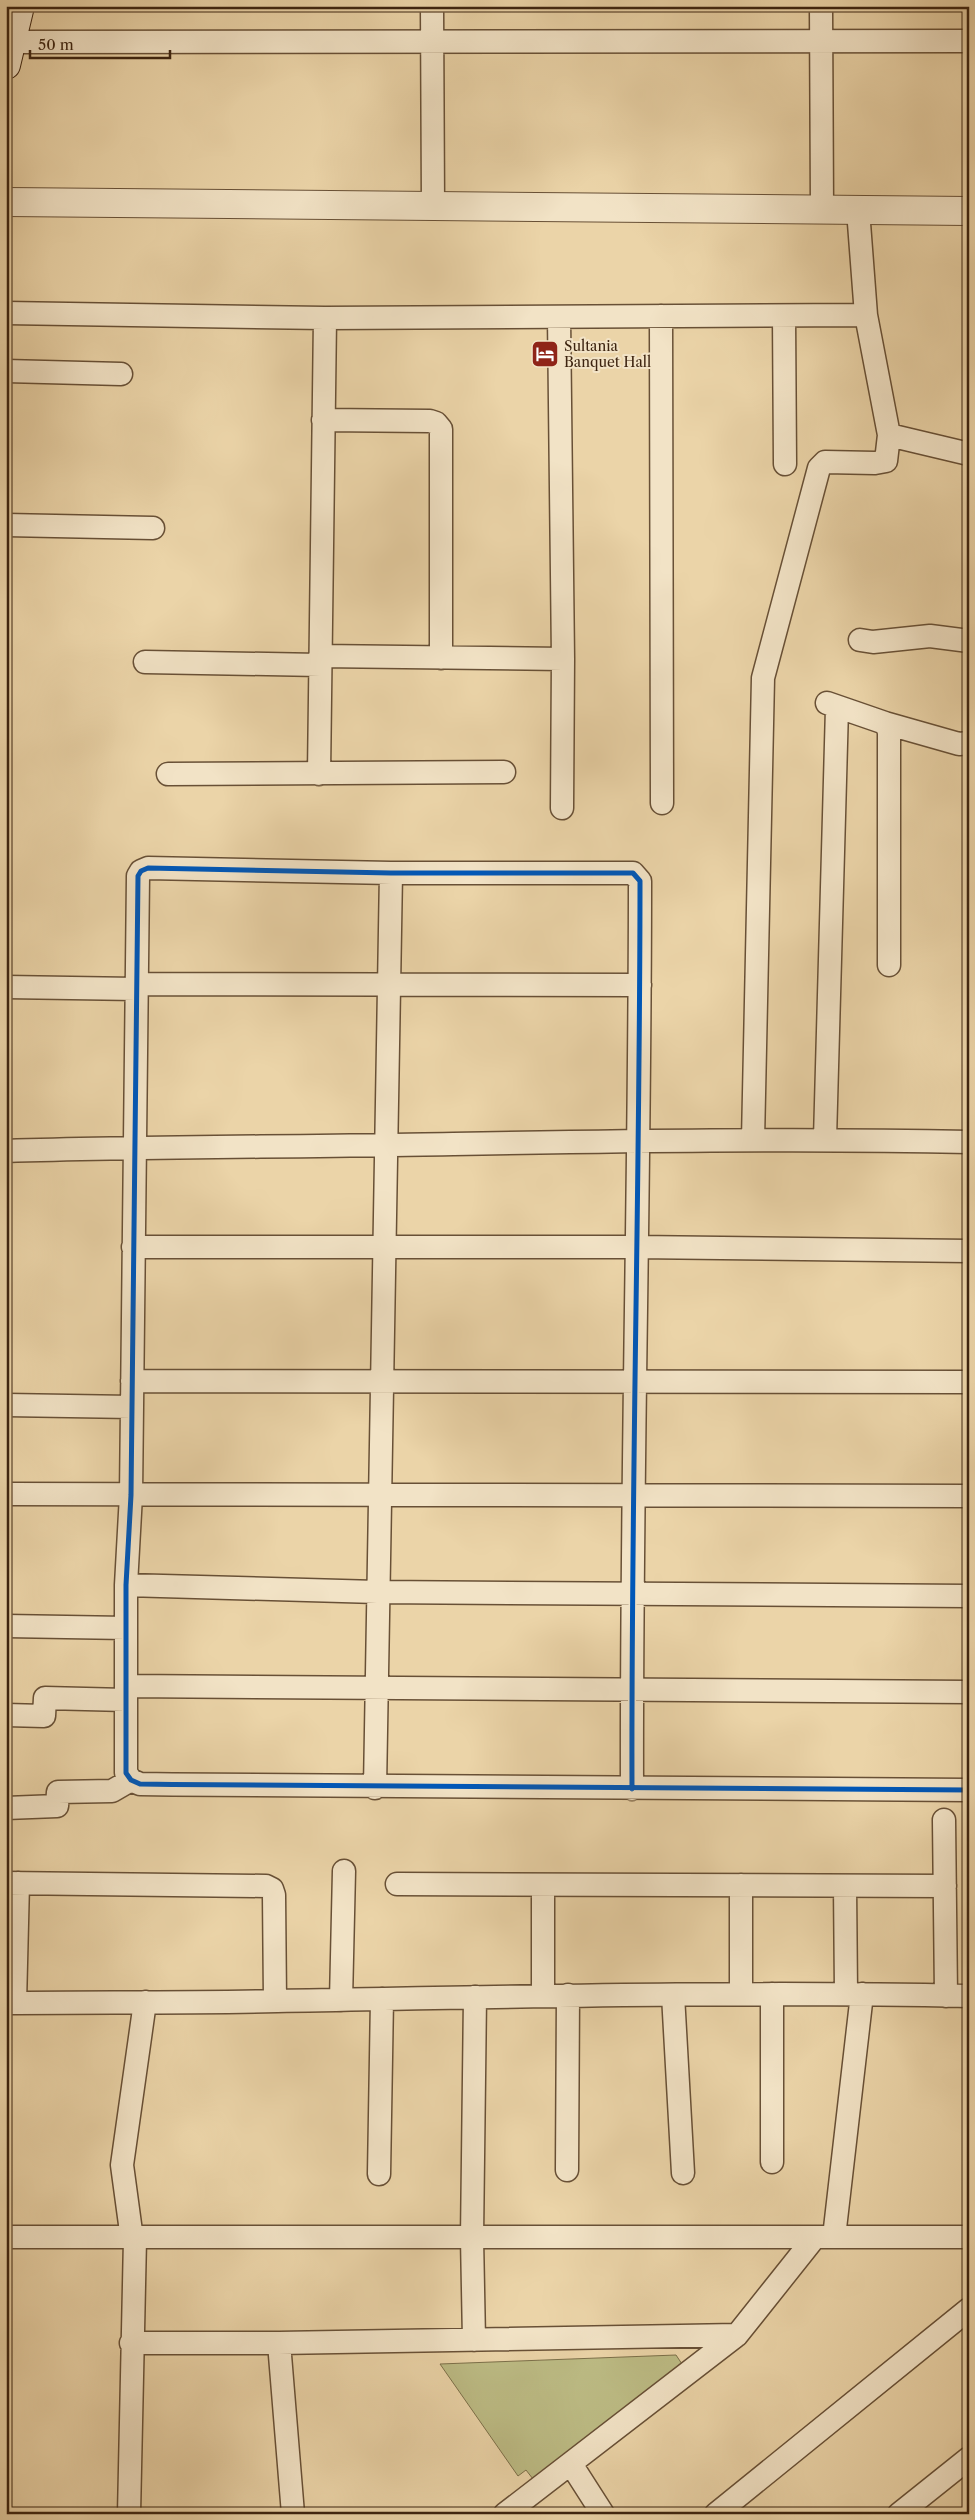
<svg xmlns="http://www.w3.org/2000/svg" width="975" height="2520" font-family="'Libre Caslon Text',serif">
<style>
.green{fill:#bcbb84;stroke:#7c704a}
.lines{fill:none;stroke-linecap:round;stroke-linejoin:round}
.minor-casing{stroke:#685036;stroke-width:25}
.tertiary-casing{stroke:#685036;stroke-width:30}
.secondary-casing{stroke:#3d2410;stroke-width:30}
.minor{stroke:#f2e3c6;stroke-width:22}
.tertiary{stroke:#f2e3c6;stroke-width:28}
.secondary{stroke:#f2e3c6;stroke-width:28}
.cycleway-casing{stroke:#f2e3c6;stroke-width:8}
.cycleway{stroke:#0057b8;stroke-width:5}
.labels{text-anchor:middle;stroke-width:4;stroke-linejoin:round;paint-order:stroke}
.poi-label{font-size:14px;fill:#3d2410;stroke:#f2e3c6;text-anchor:start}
</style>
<rect width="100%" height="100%" fill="#ebd4a8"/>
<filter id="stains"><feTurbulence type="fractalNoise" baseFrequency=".004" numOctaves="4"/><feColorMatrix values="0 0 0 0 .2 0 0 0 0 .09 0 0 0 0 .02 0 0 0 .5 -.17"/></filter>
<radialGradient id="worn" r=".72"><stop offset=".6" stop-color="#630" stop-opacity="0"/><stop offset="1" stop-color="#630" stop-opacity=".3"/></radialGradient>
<path class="green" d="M676,2355L682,2364L533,2479L526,2470L518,2476L440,2364Z"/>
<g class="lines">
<g class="minor-casing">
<path id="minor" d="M432,6L433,206
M821,6L822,210
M11,42L969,41
M6,313L325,318L866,315
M661,316L662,803
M784,316L785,464
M559,317L563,659L562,808
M6,371L121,374
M323,420L430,421L436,423L441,429V658
M889,435L969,454
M6,525L153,528
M860,640L873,642L930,636L969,641
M320,656L563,659
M145,662L320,665
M827,703L885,723L889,731V965
M885,723L959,744L969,743
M168,774L504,772
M319,774L325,318
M136,984L640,985
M6,987L136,989
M825,1139L837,708
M753,1140L763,678L819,468L825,462L875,463L886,461L889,435L866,315L858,210
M6,1151C134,1147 261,1147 388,1145C582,1142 775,1138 969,1142
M133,1247H637L969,1251
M132,1381L969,1382
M6,1405L132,1407
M6,1494L969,1496
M126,1585L377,1592L969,1596
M6,1626L126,1628
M126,1686L969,1692
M6,1715L44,1716L45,1698L126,1700
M375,1788L391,873
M632,1789C631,1486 640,1184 640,881L633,873H391L148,868L141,871L138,876L131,1495L126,1585V1773L131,1780L140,1784C416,1788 692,1789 969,1790
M6,1808L57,1806L58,1792L112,1791L131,1780
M944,1820L946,1996
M6,1883L266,1886L272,1889L274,1895L275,2001
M397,1884L945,1886
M741,1885V1994
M543,1886V1996
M845,1886L846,1993
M772,1994V2162
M673,1995L683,2173
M341,2000L344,1871
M6,2003C97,2002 187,2003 277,2001C508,1997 738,1991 969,1996
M15,2003L18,1883
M567,2170L568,1995
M379,2174L382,1999
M6,2237H969
M834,2237L862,1994
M132,2239L122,2165L145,2002
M474,2340L472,2238L475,1997
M131,2343H279L737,2335
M279,2343L293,2514
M571,2464L603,2514
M129,2514L135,2239
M505,2514L737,2335L815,2237
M716,2514L969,2309
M899,2514L969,2458"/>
</g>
<g class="tertiary-casing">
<path id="tertiary" d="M6,202L969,211"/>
</g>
<g class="secondary-casing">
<path id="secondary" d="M6,65L20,6"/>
</g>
<use href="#minor" class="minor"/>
<use href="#tertiary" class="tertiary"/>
<use href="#secondary" class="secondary"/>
<g class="cycleway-casing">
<path id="cycleway" d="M632,1789C631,1486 640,1184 640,881L633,873H391L148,868L141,871L138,876L131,1495L126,1585V1773L131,1780L140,1784C416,1788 692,1789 969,1790"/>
</g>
<use href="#cycleway" class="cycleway"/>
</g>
<defs>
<g id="hotel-square" transform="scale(1.4375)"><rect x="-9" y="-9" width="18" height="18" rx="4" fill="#8f2418" stroke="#f2e3c6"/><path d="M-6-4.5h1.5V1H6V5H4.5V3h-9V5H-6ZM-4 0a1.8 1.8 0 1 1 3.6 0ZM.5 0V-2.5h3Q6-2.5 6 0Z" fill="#fff"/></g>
</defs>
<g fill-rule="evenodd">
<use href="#hotel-square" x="545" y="354"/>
</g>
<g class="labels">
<g class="poi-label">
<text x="564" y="351">Sultania<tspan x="564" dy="16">Banquet Hall</tspan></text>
</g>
</g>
<rect width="975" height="2520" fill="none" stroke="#ebd4a8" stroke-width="25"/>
<rect x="8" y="8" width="960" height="2505" fill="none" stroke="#3d2410" stroke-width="2.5"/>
<rect x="12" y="12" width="950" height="2495" fill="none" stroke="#3d2410"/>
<path d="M30 50v8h140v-8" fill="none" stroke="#3d2410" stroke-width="2.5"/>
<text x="38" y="50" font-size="15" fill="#3d2410" stroke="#f2e3c6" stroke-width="4" paint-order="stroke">50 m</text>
<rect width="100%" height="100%" filter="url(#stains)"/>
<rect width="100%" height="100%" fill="url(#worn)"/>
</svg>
